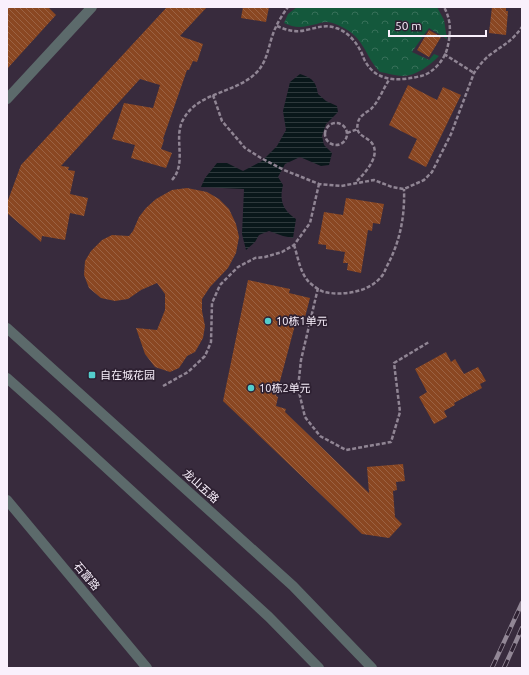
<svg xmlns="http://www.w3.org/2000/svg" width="529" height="675" font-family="Ubuntu,'Noto Sans SC',sans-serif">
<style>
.forest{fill:url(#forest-crowns)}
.water{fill:url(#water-rules)}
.building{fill:url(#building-back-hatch)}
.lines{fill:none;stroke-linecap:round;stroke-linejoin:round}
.path{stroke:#908594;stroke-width:2.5;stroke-dasharray:4 2;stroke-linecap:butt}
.minor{stroke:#5c6a6b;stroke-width:10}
.rail-casing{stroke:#928796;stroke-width:4.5}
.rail{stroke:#2e2132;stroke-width:3;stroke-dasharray:9;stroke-linecap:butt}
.poi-dot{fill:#53cdcb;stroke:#2e2132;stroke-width:1.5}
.labels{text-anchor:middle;stroke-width:3.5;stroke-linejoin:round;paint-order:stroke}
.poi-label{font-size:11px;fill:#f9f0fc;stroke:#2e2132;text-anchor:start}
.street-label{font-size:11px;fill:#f9f0fc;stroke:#2e2132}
</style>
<defs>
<pattern id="forest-crowns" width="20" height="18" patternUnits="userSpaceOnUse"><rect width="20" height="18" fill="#14583c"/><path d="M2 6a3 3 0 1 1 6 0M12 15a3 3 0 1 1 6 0" fill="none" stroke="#377059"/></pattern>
<pattern id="water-rules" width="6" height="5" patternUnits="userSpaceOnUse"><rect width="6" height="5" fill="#09171a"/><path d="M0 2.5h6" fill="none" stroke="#2e393c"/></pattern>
<pattern id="building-back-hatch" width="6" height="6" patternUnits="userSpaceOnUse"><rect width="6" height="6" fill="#8a4722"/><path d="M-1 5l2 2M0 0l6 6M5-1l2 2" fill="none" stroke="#9b6243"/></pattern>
</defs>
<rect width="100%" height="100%" fill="#382b3d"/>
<path class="forest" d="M297,7H437L444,20L447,39L429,28L412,52L429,60L434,54L439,56C430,65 416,76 403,76C396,76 387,73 380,72C367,59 365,42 349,31C343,27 333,22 326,22C323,22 319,23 317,24C304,27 296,29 284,23L288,14Z"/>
<path class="water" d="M300,74C312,78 316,81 318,94L326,101L337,106L338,112L326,124L322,136L324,145L332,153L329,165L321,166L300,157L285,164L278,177L283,185C279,201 283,210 296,219L293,238L283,236L269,231L259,235L255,242L246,250L242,234L244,189L201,187L205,178L217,163H227L243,171L262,161L277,146L286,130L283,111L290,82Z"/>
<path class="building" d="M7,7H48L56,15L7,69Z
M167,7H207L180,36L203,44L197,62L193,61L189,70H187L163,139L164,140L161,149L172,153L166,168L131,158L135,145L112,139L124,103L153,108L160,85L140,79L61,166L69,167L68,170L75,171L70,194L88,198L84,216L70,213L65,240L42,236L41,242L7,213V203L21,165Z
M243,7H269L266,22L241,18Z
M492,7H506V11H508L506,35L489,33Z
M429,30L441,37L429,57L417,50Z
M408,85L437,100L443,87L461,95L426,167L408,158L417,139L389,125Z
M187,188L207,192L219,199L229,209L236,224L239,237L236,253L228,268L210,287L202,299V311L205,326L203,338L195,352L187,356L179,368L170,372L155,367L145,354L136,328L157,330L165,310V294L157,283L141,290L128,299L115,301L101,298L89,288L84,275L85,261L91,251L102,240L112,235L129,236L133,231L139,217L146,208L156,199L172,190Z
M346,198L384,204L380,224L373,223L372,231L368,230L361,273L347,270L348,263H343L345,252L326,249V245L318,244L324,212L343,215Z
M248,280L290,289L289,293L310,298L305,317L300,316L298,326L295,325L276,396L278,397L276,406L286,409L285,412L369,493L367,467L403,464L405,481L396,482L397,490L393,491L395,517L402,524L389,538L362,534L223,401Z
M446,352L451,362L455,359L464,374L478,367L486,381L480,384L482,388L454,403L455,405L444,411L447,417L434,424L419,397L427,392L415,369Z"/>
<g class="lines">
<path class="path" d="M277,26C286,30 296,33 306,30C317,28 325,24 336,28C346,31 355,40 360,50C362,53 363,57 365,61C377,83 400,81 421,76C434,73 446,58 448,45C451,31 451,20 444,7
M444,54L474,73
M213,95L222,121L245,148L261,158L284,170L319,184L341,186L374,180L392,187L404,189L424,180L432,172L451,134L474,73C479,66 484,59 491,54C505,44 512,41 522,27
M325 134a11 11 0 1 1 22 0a11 11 0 1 1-22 0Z
M347,133L358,129
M172,180C188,162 172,137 184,118C199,92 236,93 256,73C267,62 268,48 273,34C276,25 282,15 288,7
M357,181C366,172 383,153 370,141C363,135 355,135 358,122C360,115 366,113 371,109C379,101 383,89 389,80
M294,245C298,257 300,273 309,282C312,285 320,291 324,292C343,296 369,292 381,277C384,274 385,270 387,266C400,242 405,216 404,189
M318,288L301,360L298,388L305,417L320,436L346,450L391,442L400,412L394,363L429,342
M163,386L188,372L205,356L211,342L212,303L220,285L238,267L255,258L265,257L282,252L294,245L310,223L319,184"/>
<path class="minor" d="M7,99L92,7
M7,328L293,586L372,668
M7,378L52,418L269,617L319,668
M7,500L147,668"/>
<g class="rail-casing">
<path id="rail" d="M492,668L522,603
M504,668L522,628"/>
</g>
<use href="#rail" class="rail"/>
</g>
<g class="poi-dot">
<circle cx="268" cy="321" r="4"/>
<rect x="88" y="371" width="8" height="8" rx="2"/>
<circle cx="251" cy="388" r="4"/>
</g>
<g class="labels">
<g class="poi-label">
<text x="276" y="325">10栋1单元</text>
<text x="100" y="379">自在城花园</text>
<text x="259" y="392">10栋2单元</text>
</g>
<g class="street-label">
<text transform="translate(201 486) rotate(42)" y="4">龙山五路</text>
<text transform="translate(87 576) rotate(50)" y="4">石富路</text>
</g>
</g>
<rect width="529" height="675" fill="none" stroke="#f9f0fc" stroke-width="16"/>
<path d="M389 30v6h97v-6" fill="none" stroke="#f9f0fc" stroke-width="2"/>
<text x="395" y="30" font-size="12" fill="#f9f0fc" stroke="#2e2132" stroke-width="3" paint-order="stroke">50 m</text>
</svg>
